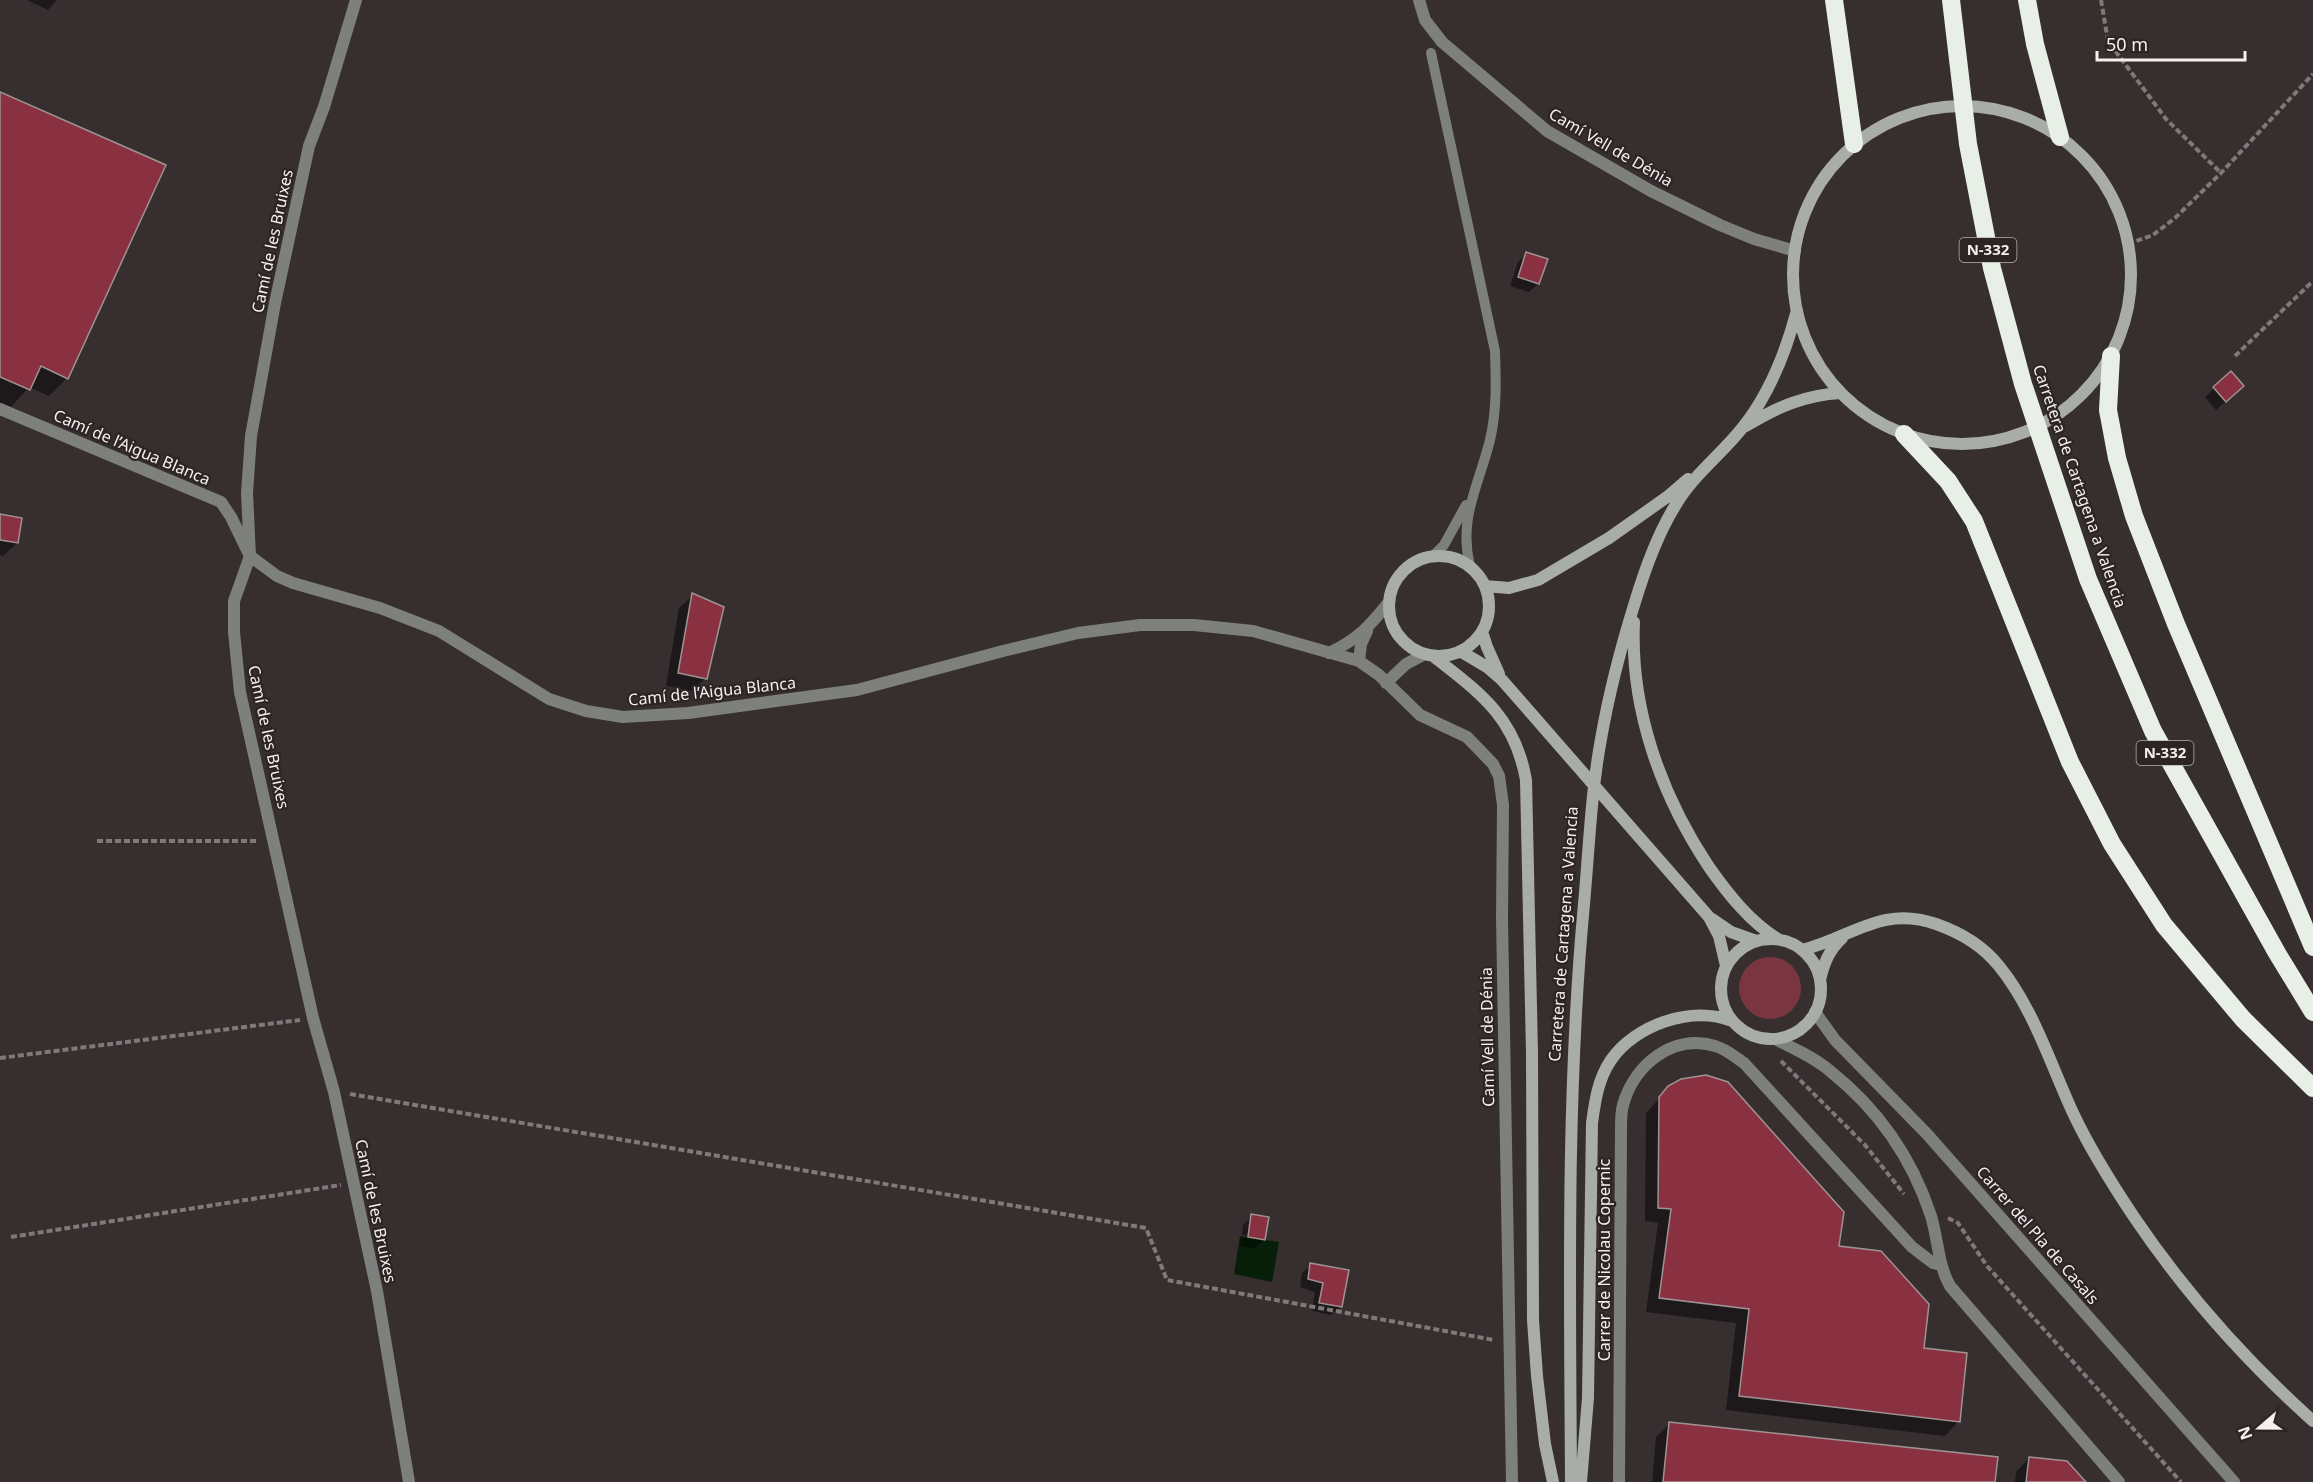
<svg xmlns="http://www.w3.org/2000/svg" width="2313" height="1482" font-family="'Noto Sans',sans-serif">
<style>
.green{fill:#7a3640}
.water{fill:#071e09}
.shadow{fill:#0007}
.building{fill:#8a3141;stroke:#9e9393;stroke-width:1.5}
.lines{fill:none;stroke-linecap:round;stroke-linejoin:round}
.path{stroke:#807879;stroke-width:4;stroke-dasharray:6 3;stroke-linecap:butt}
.lane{stroke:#7d807d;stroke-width:10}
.street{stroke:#7d807d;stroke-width:12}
.secondary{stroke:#a8ada8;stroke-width:12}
.highway{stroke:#e7efe7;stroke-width:18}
.labels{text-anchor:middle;stroke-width:4.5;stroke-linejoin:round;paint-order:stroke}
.shield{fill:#2d2425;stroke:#b9b2b2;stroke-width:1.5}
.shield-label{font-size:15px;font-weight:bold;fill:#f5efef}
.street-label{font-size:16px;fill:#f5efef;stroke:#2d2425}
</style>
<rect width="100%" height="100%" fill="#372e2f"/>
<path class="green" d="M1739 988a31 31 0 1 1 62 0a31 31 0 1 1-62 0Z"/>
<path class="water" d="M1240,1236L1279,1242L1272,1282L1234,1274Z"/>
<path class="shadow" d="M27,0H57L48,10Z
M0,94L67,378L49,396L29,387L11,407L0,402Z
M1527,254L1538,284L1529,292L1510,286L1518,262Z
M2231,373L2233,395L2216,410L2205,397Z
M0,516L17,543L3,556L0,555Z
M693,595L706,678L692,691L666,686L679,608Z
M1669,1088L1838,1248L1922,1349L1959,1421L1945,1436L1726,1410L1736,1323L1646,1312L1658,1223L1645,1221L1646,1113Z
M1252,1216L1264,1239L1255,1248L1240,1246L1241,1238L1259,1240V1237L1242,1235L1243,1225Z
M1311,1265L1347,1271L1340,1307L1331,1315L1312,1311L1315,1292L1300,1287L1302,1273Z
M1669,1424L1993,1482H1652L1656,1437Z
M2029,1458L2084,1482H2015L2016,1472Z"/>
<path class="building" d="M0,92L166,165L68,379L41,366L30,390L0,377Z
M1526,252L1548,259L1539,284L1518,277Z
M2231,371L2244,386L2226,402L2213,387Z
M0,514L22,518L18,543L0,540Z
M692,593L724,607L707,679L678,673Z
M1706,1075L1728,1082L1844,1212L1839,1246L1881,1251L1929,1304L1924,1348L1967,1353L1960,1422L1739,1396L1749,1309L1659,1298L1671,1209L1658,1208L1659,1097L1668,1086L1681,1079Z
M1251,1214L1269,1217L1265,1240L1248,1237Z
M1310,1263L1349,1270L1342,1307L1319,1303L1323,1283L1308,1279Z
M1669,1422L1998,1457L1995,1482H1663Z
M2029,1457L2067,1461L2086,1482H2026Z"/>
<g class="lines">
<path class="path" d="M2101,0L2108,41L2166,119L2221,173
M2128,244L2153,235L2175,218L2221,173L2313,74
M2235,356L2313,281
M97,841H258
M0,1058L300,1020
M1781,1061L1865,1145L1904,1194
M350,1094L1146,1228L1167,1280L1494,1340
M1948,1218L1958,1223L1987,1266L2181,1482
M11,1237L341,1185"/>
<path class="lane" d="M1431,53L1495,351C1496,381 1497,410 1490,440C1479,485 1458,518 1470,566
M1433,556L1444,545L1466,505"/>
<path class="street" d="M356,0L324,107L309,146L275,303L251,436L247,493L250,556L234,601V632L240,692L313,1018L334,1092L377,1291L409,1482
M1419,0L1425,20L1442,42L1547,131L1651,191L1720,225L1754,239L1795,251
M0,409L221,502L231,517L250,556L277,576L293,583L380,608L439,631L549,699L586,711L623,717L688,713L857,690L1003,651L1078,633L1140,625H1194L1253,631L1359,661L1379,675L1420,715L1467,737L1493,764L1499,776L1503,805L1502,918L1512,1482
M1329,653C1358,639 1369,627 1389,602
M1359,661L1361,644L1367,631
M1386,683L1406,664L1425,654
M1815,1012L1835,1040L1927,1134L2234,1482
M1775,1039C1794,1049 1814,1057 1830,1071C1878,1109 1912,1158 1931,1216C1938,1239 1938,1265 1950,1286L2119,1482
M1619,1482L1621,1129C1621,1121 1621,1112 1623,1105C1634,1065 1673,1033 1715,1046C1726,1049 1734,1056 1744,1063L1912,1247L1933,1263L1941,1265"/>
<path class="secondary" d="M1793 275a169 169 0 1 1 338 0a169 169 0 1 1-338 0Z
M1746,426C1777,407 1805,395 1841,393
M1389 606a50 50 0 1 1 100 0a50 50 0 1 1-100 0Z
M1485,586L1509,588L1538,580L1609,538L1667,497L1688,479
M1634,622C1630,709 1661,795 1709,867C1728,894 1750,922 1778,939
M1482,632L1487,647L1499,674
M1460,651L1487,667L1502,680L1709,917L1719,936L1726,966
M1433,656C1480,693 1515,717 1526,780L1532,1053L1533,1320L1537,1376L1545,1444L1553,1482
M1712,919L1731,932L1756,941
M1721 989a50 50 0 1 1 100 0a50 50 0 1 1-100 0Z
M1802,950C1851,938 1881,905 1936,924C1959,932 1983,946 1999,966C2034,1009 2051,1066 2074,1115C2091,1151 2112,1184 2134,1217C2184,1291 2246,1361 2313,1421
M1820,980C1824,963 1829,950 1842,938
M1571,1482C1570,1290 1566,1096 1584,904C1589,849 1591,793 1601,739C1609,693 1621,647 1635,602C1645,569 1657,535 1675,506C1693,475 1722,454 1743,427C1770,393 1786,352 1797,310
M1581,1482L1588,1398L1592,1123C1595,1101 1598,1079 1611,1060C1635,1025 1692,1005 1732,1021"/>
<path class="highway" d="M1834,0L1854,144
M1951,0L1968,144L1992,268L2023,384L2088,579L2153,731L2277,953L2313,1012
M2027,0L2035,44L2060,137
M2111,356L2108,410L2117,458L2134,516L2176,624L2313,947
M1904,434L1948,481L1974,521L2070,762L2112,844L2164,925L2243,1019L2313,1088"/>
</g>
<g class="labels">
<g class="shield">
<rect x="1959.5" y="238" width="57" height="24" rx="4.5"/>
<rect x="2136.5" y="741" width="57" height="24" rx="4.5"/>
</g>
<g class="shield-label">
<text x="1988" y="255">N-332</text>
<text x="2165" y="758">N-332</text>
</g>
<g class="street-label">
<text transform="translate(1611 147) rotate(30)" y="6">Camí Vell de Dénia</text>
<text transform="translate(272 241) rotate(-78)" y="6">Camí de les Bruixes</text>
<text transform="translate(132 447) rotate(23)" y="6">Camí de l’Aigua Blanca</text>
<text transform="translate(2080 486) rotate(71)" y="6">Carretera de Cartagena a Valencia</text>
<text transform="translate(712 691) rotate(-6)" y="6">Camí de l’Aigua Blanca</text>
<text transform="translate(269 737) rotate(78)" y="6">Camí de les Bruixes</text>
<text transform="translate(1563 934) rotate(-86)" y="6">Carretera de Cartagena a Valencia</text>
<text transform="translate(1487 1037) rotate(-91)" y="6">Camí Vell de Dénia</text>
<text transform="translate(376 1211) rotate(78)" y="6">Camí de les Bruixes</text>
<text transform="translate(2038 1235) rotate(49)" y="6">Carrer del Pla de Casals</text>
<text transform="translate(1604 1260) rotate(-90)" y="6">Carrer de Nicolau Copernic</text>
</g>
</g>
<g transform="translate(2259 1428) rotate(250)" stroke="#2d2425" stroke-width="4.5" paint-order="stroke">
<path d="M0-4.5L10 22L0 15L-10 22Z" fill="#f5efef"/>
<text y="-9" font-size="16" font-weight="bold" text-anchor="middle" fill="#f5efef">N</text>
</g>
<path d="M2097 51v9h148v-9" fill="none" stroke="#f5efef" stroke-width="3"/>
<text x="2106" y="51" font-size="18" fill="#f5efef" stroke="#2d2425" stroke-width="4.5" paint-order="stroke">50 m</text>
</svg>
